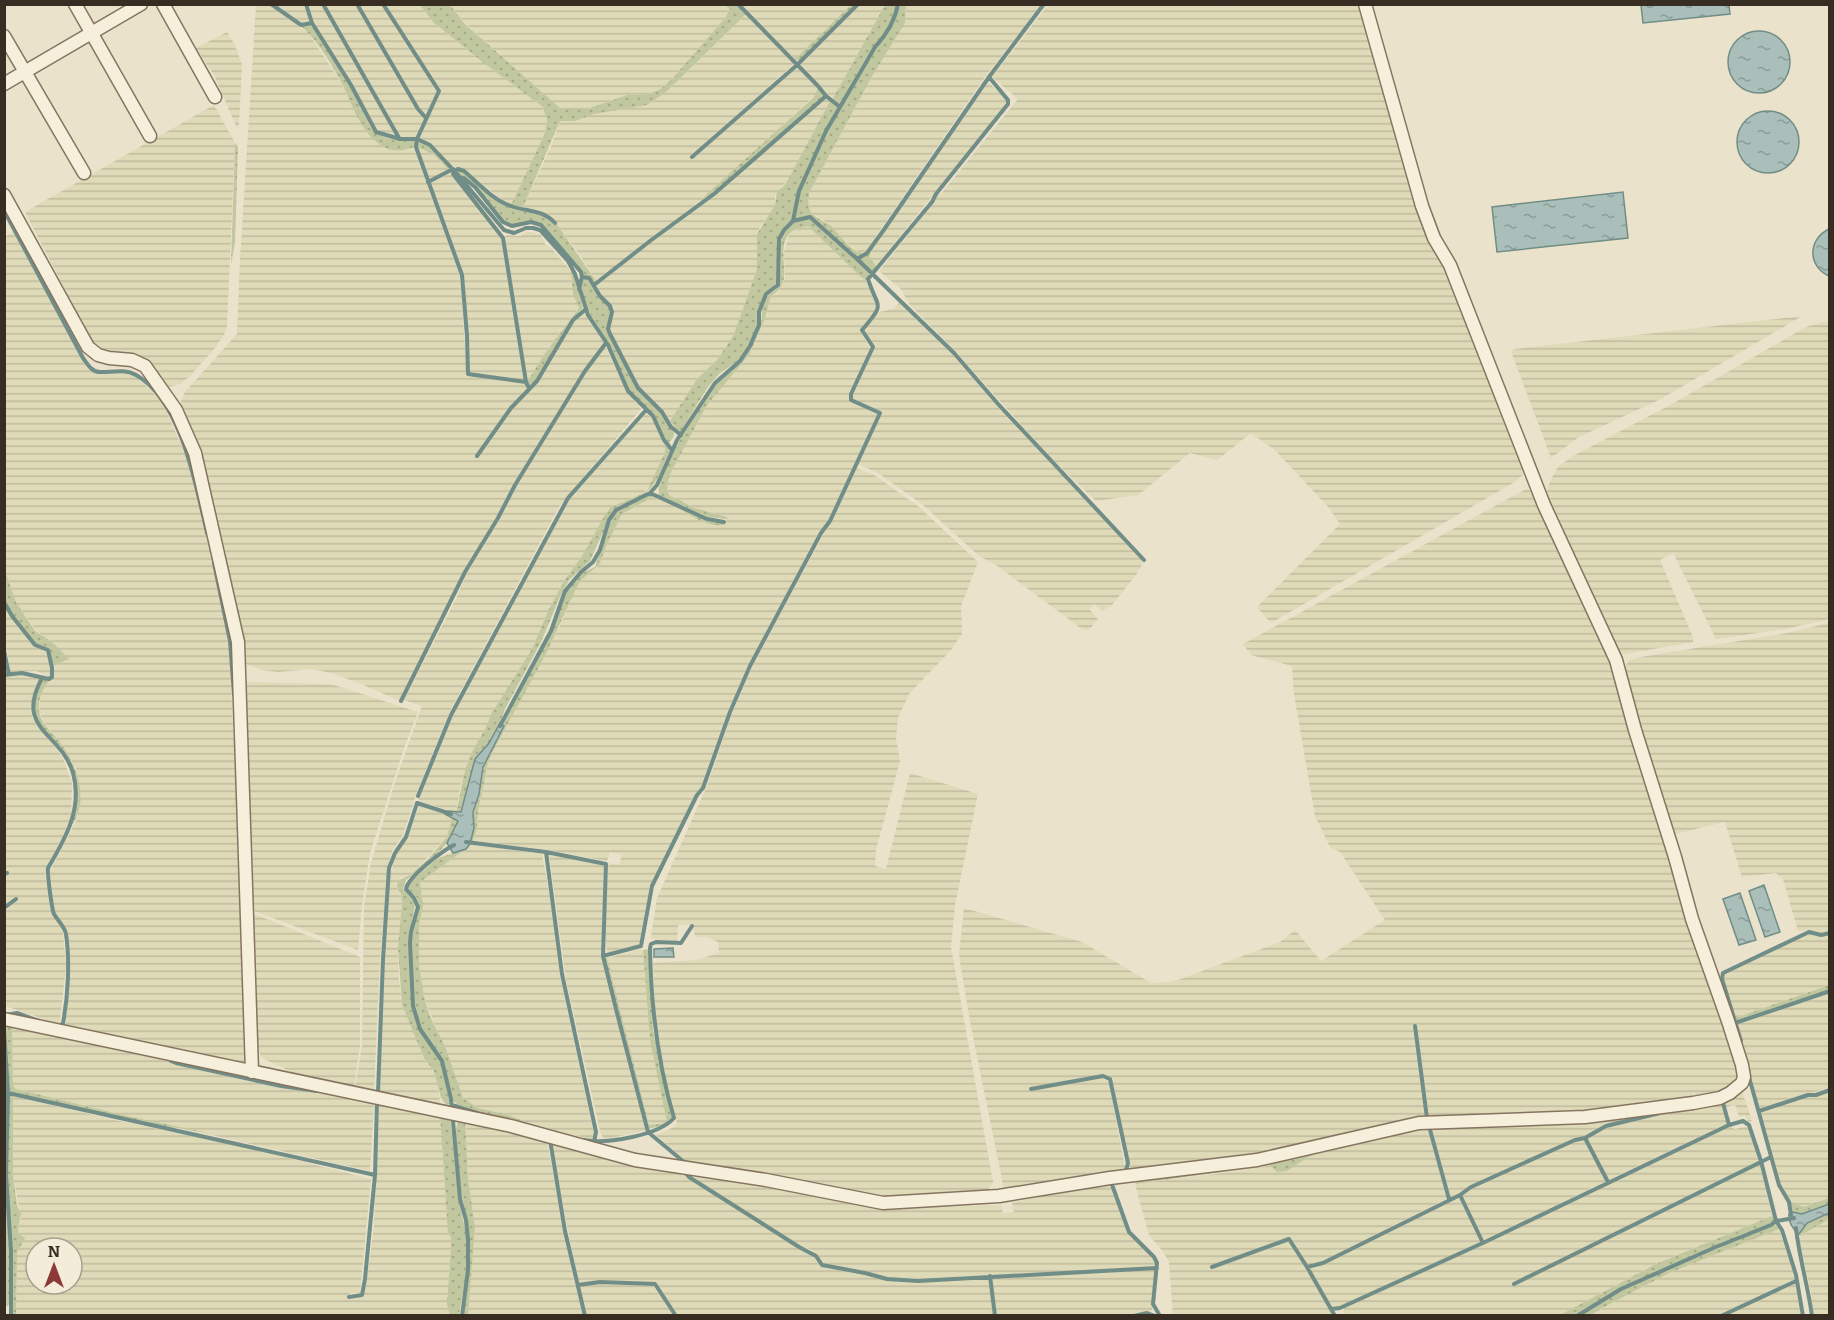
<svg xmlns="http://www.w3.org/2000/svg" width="1834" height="1320" font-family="Bitter,serif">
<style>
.farmland{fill:url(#farmland-rules);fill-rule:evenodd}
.grass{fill:url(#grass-dots)}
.water{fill:url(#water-ripples);stroke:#718d87;stroke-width:1.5}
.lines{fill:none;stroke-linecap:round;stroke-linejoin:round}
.stream{stroke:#718d87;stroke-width:4}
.minor-casing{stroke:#857560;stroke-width:15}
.minor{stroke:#f6efdc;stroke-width:12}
</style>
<defs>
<pattern id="farmland-rules" width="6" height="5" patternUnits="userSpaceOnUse" patternTransform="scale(1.5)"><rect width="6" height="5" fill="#dfdab8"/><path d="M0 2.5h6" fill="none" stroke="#c0bb9e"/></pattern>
<pattern id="grass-dots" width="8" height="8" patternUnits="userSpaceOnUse" patternTransform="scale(1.5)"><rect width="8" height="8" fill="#c1c79e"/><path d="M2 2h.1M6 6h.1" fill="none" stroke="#a6ab88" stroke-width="1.8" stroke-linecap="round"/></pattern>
<pattern id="water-ripples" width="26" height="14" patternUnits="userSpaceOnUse" patternTransform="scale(1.5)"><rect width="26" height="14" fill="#aabfba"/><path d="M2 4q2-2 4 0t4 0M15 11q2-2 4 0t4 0" fill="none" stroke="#8b9c97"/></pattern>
</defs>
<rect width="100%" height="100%" fill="#eae2ca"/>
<path class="farmland" d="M725,4L730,9L725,18L673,78L661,89L648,94L627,95L587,109H560L465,23L450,5Z
M1220,4L1224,7L1233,4L1358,5L1417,204L1446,269L1524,468L1523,475L1513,483L1271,623L1257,607L1340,524L1329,508L1275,450L1251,433L1217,460L1190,453L1138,495L1096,501L1051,458L955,351L910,305L900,288L879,271L933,204L936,196L940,195L1018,99L992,77L1048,5Z
M256,5H269L309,34L340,81L358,117L375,141L396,151L415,147L460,275L467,375L526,383L527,388L510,407L475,456L477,457L512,409L530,388L538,382L567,331L579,315L585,311L605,342L584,370L513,484L496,518L464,571L400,701L359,683L331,673L312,669L278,672L262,670L246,664L181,408V401L185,392L237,334L240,260Z
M274,5H305L310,23L301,24Z
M307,5H322L398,138L385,135L372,127L352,85L312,23Z
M323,5H356L417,109L425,118L416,139L400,138Z
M358,5H382L438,91L426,117L418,108Z
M384,5H420L433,22L485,64L543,107L547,120L545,133L511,205L500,198L464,170L452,167L431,143L419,139L440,90Z
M740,5H851L795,59Z
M860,5H885L832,100L801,67V64Z
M906,5H1042L985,77L866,251L860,253L842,239L837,232L822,219L813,214L809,208V193L871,78L905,23Z
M746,14L795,63L690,156L693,159L797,66L818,88L817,93L698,204L596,281L580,255L548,214L523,207L553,142L560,121H575L594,114L647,105L666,92Z
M227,32L235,45L242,65L239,124L237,128L214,75L196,48Z
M988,82L1007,100V103L876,266L868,257L874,246Z
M825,98L830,101L789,178L775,195V205L772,213L761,225L757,233V269L734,334L718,359L697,379L670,421L663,411L639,387L611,334L609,329L613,312L611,305L601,296L595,286L650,241L715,195Z
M214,105L235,143L227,326L224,335L214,349L189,377L180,384L168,387L147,361L131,353L99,348L92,342L25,212Z
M417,147L433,154L450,171L429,180Z
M450,173L501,238L525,381L469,373L468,336L463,274L430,182Z
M808,226L866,280L872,291L877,308L860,330L871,350L849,397L850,401L878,413L828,521L819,532L749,665L729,712L702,787L696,794L650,886L640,945L607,953L605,928L608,868L609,863L619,865L622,855L610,852L607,861L542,849L473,841L477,829L478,812L488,763L494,749L560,626L575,591L581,580L599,565L608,542L622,514L652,497L668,502L710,524L722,525L726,523L727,517L695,508L670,496L667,491L669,476L707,405L749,355L764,321L771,296L778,293L785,278L784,252L789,234L792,230Z
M15,231L82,359L91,371L100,374L126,372L138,378L162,402L189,463L212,557L229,641L246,1004V1061L242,1064L65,1030L70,968L68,932L55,913L48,875L78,817L76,768L61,743L46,725L40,714L39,705L41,694L46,684L52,678L53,666L68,659L51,641L36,631L16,602L5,571L4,237Z
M527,232H532L541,235L545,244L552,249L571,271L572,286L580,306L543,356L529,379H527L504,237L507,235L520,236Z
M899,303L953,355L999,406L1098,509L1144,561L1136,575L1112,605L1102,611L1094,604L1089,609L1098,619L1089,630L1082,629L996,565L979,556L922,504L878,473L858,464L882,412L852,399L853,394L874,348L863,330L879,312L893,309Z
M1802,316L1661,399L1579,437L1551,458L1511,351L1515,349Z
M1823,322H1829V619L1786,629L1716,639L1673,553L1660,560L1693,637V642L1619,655L1547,503L1546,494L1551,479L1558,467L1573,456L1672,404L1806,327Z
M606,348L627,392L641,409L559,507L450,711L417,792L403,835L392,851L388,867L380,958L374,1093L355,1087L362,1046L364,906L371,863L394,785L422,706L404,700L456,599L467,573L500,519L516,485L586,372L603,349Z
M645,413L652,418L665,444V452L652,483L642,494L611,507L582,556L564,581L549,609L532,649L491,714L489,726L461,782L456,813L420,801L418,799L452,715L569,499Z
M856,468L874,475L918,506L978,562L961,606L962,634L951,650L909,694L898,717L896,739L900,761L876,850L875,866L886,869L910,773L978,794L955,905L951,947L993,1182L988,1190L981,1193L880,1198L687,1162L656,1135L674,1127L677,1124L661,1063L656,1029L653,963L695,960L719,953L718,942L707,937H695L693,925H678L677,941L653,939L651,936L657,898L707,786L732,713L752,667L824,533L832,521Z
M1526,489L1532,491L1538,498L1612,666L1739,1073L1737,1081L1733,1086L1718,1094L1566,1114H1474L1429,1117L1416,1024H1414L1426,1118L1263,1154L1130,1171L1113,1084L1109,1076L1103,1075L1030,1088L1029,1090L1102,1078L1109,1080L1125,1168L1110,1173L1007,1190L1004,1189L970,1022L959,955L964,908L1082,942L1151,983L1170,982L1178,980L1280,942L1295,930L1321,961L1385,920L1340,852L1330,847L1315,816L1294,694L1292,666L1251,655L1243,644Z
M5,604L12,617L34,645L46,650L51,668L50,677L36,671L11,672L5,644Z
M1829,623V931L1821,933L1808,930L1798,931L1783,879L1776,873L1742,877L1725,822L1671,835L1624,678L1625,666L1630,660L1641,657L1787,633Z
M22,675L40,678L35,687L32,717L63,758L72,783L71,821L47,867L45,875L51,900V909L63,932L66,966L60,1021L56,1023L5,1006V910L17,899L15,898L5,907V876L8,874L7,872L4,873L5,676Z
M246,682L331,684L418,712L404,748L370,853L362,905L358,950L251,910Z
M419,806L452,817L447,837L411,874L401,877L397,886L401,894L402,902L398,947L399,980L402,1005L406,1014L424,1058L434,1071L437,1080L441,1108L380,1094L384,959L389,880L396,853L407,836Z
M470,844L542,854L552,908L560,975L595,1138L590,1139L528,1123L509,1115L478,1108L463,1098L424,997L419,965V926L423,906L419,882Z
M549,855L604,864L602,961L632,1072L645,1129L644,1131L606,1139L603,1138L600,1131L566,980Z
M250,912L360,957V1046L354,1087L296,1074L262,1058L258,1050Z
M1810,933L1820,937L1829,934V985L1735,1018L1723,978L1724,974Z
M639,950H643L650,1040L668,1122L661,1124L649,1125L607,958Z
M1829,992V1088L1760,1108L1750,1080V1066L1737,1024Z
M15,1026L168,1058L170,1062L176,1065L281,1088L344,1096L374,1103L370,1171L123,1115L16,1089L13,1087L12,1044V1027Z
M1741,1088L1752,1121L1748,1122L1745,1115L1739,1117L1735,1105L1726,1107L1724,1102L1635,1117L1606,1125L1585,1137L1574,1139L1501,1172L1471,1186L1460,1194L1450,1198L1431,1125L1582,1120Z
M1829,1092V1198L1804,1207H1798L1789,1202L1785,1190L1780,1184L1760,1111L1808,1096L1816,1097Z
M13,1096L119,1121L233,1144L371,1179L360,1293H350L348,1298L350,1300L363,1297L367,1280L374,1225L379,1102L440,1115L448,1233L451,1237V1246L447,1304L450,1315H16L17,1253L22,1244L18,1228L21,1218L13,1176ZM36,1248H72V1284H36Z
M1722,1104L1727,1124L1608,1180L1586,1138L1606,1127L1636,1119Z
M465,1120L547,1142L574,1279L584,1315H468L475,1227L468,1179Z
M1427,1125L1448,1198L1323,1261L1307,1265L1289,1238L1210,1266L1211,1268L1288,1240L1334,1315L1173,1316L1169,1262L1164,1253L1149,1235L1135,1184L1238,1171L1305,1159L1311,1155L1352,1143Z
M1730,1126L1735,1129L1748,1126L1760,1160L1755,1164L1512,1284L1514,1286L1760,1163L1772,1216L1656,1264L1560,1315L1343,1316L1344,1308L1486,1243Z
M1584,1139L1606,1181L1483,1241L1461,1195L1472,1188L1502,1174L1575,1141Z
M551,1142L646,1168L685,1175L791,1244L811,1253L821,1266L825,1268L865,1274L887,1280L918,1282L989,1278L993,1315H678L656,1283L600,1281L578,1283Z
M695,1174L864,1205L897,1208L1001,1205L1003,1213L1014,1212L1012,1203L1069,1189L1106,1183L1114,1191L1128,1233L1153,1257L1156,1267L933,1279L888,1278L865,1271L823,1264L812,1250L801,1246L732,1203L695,1178Z
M1460,1197L1482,1242L1339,1307L1332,1308L1329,1305L1308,1268L1324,1264Z
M1829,1219V1315H1813L1811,1293L1799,1241L1800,1236Z
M1779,1229L1795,1276V1279L1762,1295L1718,1315L1591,1316L1608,1305L1669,1273Z
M1156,1269L1152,1310L1150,1312L1129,1315H996L992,1278Z
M600,1283L653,1286L674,1315H586L579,1286Z
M1794,1283L1796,1285L1802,1315H1724Z"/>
<path class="grass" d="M420,5H450L465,24L561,109H587L627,95L648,94L661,89L673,78L725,18L730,9L725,5H736L746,14L666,92L647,105L594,114L575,121H560L523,207L511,205L545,133L547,120L543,107L485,64L433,22Z
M851,5H854L800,60H796L795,59Z
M885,5H897C893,22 884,33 874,46C861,64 851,86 840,105L832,100Z
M899,5H906L905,23L871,78L809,193C809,197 808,204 809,208C811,216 824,221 831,226C841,235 849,251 863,253L857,257L811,216L794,219L800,191L827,131L875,48C887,35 895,22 899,5Z
M311,24L350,86L371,128C382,141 400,140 416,140L415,147C404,150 394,153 384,147C361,135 352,103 341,82C331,63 317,40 301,26Z
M818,88L824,96L714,193L698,204L709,192L814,97Z
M830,101L838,107L825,130L798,191L792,220L783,228L778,238L777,284L764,294L758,312V324L749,345L739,360L719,374L708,387L680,432L675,428L670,421L697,379L718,359L734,334L757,269V234L775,205L777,191L783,187L789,178Z
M417,141L430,146L451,169L450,171L433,154L417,147Z
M235,143L238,147L235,242L231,265Z
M458,170L463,172C477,184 493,200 510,207C528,213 540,209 554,224L556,223L596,281L594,284L589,277L583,275L578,266L545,228L531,221L512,225L503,222L475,186L460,177L456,171Z
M810,219L856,260L870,275L866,280L861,277L808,226C803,228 794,228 791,232C772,250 798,282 771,296L764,321L749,355L707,405L669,476L667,491L670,496L695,508L727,517L728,519L708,517L659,495C654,478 703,398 716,383C728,370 741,363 750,347C754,340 758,333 760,326C763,317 761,308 765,299C769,292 778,292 779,283C785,255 768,223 810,219Z
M874,246L869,257L876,266L872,273L858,259Z
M571,271L574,273L583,307L566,330L536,380L529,385L527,379H529L543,356L579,308L573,294Z
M586,278L599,297L609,307L611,312L607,330L637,388L662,413L674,433L673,438L668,443L654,415L629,390L625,383L609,344L590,314L580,290L581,282Z
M665,444L670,450C661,469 658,487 639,497C630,502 621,504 613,510L590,561L570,579L562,592L541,642L505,709L500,723L489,743L475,759L461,812L456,813C461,794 462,775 470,757C476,742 487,730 491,714L532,649L549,609L564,581L582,556L605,515L611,507L642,494L648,489L665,452Z
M649,495L658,497L708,520L726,524C704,532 675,500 652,497L622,514L608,542L599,565L581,580L575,591L547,652L494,749L488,763L478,812L477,829L473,841H471L474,803L477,799L485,760L553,629L567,590L582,573L595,567L611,521L617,511Z
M5,571L16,602L35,631L51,641L69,659L53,666L49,649L36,644L13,616L5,600Z
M43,679L50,680C42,689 36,703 40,715C43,725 53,733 59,741C77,764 89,798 73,824C75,808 78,789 73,773C62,733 15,730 43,679Z
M452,817L458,821L447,843L428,863L406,880L403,889L411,896L415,904L409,943L412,1006L419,1030L441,1062L450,1104L446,1105L441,1098L434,1071L424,1058L402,1005L398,947L402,902L401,894L397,886L398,881L411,874L429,858L447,837Z
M464,850L420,882L423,906L419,926V965L424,997L430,1016L446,1049L463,1098L478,1108L509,1115L528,1123C513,1120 460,1112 453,1100L443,1060L421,1028L414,1005L411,954L413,931L419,907L417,898L408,888V884L438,858Z
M649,949L653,1029L659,1063L672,1117L666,1124L649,1129L604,958H607L649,1125L661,1124L667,1122L650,1040L643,950Z
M1829,985V989L1822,992L1736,1021L1735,1018Z
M6,1024L15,1026L12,1027V1034L13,1086L16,1089L123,1115L212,1134L119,1118L9,1092Z
M5,1037L6,1092L5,1120L7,1136L5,1168Z
M9,1095L13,1096V1176L17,1205L21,1214L18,1228L19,1234L25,1238L17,1253L16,1316L12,1315V1251L7,1175Z
M440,1115L450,1117L459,1200L467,1239V1270L459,1315H450L447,1304L451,1246V1237L448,1233Z
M459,1120H465L468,1179L475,1227L468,1315H463C467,1289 471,1263 469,1236C467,1208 446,1145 459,1120Z
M1353,1143L1311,1155L1287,1171L1277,1172L1270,1165L1135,1184L1138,1181L1215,1170Z
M6,1169L9,1250V1304L6,1307Z
M1829,1198V1204L1802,1214L1793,1212L1789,1202L1804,1207Z
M1829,1213V1219L1800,1236L1799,1234L1807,1223Z
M1772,1216L1775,1221L1770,1224L1621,1288L1575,1315H1560L1656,1264Z
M1775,1224L1779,1229L1669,1273L1608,1305L1591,1315H1579L1622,1290Z"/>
<path class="water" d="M1641,5H1729L1730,14L1643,23Z
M1728 62a31 31 0 1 1 62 0a31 31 0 1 1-62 0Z
M1737 142a31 31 0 1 1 62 0a31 31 0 1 1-62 0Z
M1623,192L1628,238L1497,252L1492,207Z
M1829,229V276C1807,266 1808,239 1829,229Z
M500,723L504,726L483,767L479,794L473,812L474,828L470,844L466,849L453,853L447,843L458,821L445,814L448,811L461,812L475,759L489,743Z
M1764,885L1780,932L1765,937L1749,891Z
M1740,893L1756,940L1739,945L1723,899Z
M673,948L674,957H654V949Z
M1829,1204V1213L1807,1223L1799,1234C1793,1230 1788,1221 1789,1214L1793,1212L1802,1214Z"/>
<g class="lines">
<path class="stream" d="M271,4L301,25L312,23
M306,4L312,23L351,85L376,132L400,139H417L430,145L458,175L504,230L514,233L526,228H533L540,230L568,261L575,274L588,315L608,345L628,391L653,416L664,440L672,450
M323,4L399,138
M357,4L418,109L426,118
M383,4L439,91L417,139L416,147L462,275L467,336L468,374L526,382
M738,4L818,86L826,96L840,107
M1225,4H1227
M692,157L797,65L858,4
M459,177L465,179L475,187L503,222L512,226L531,222L541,225L581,272L582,277L579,289
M428,182L453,169
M7,216L83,358C86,362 89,367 92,369C100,377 120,366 136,375C181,400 196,486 207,533
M793,221L810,217L857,259L954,353L999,405L1144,560
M857,259L867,253L883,231L989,77
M582,277L589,278L600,296L610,306L612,312L608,329L610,334L638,388L662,412L671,427L681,435
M594,285L650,241L714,194L826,96
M529,388L526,382L503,238L453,174L454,171L458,169L464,171C478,183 493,200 511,206C527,212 542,209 555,223
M477,456L511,408L537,381L573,320L586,309
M650,493L707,519L724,522
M214,563L230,641L234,695
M4,602L12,616L35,645L48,650L52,668V677L49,679L22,673L4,675
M4,651L9,674
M42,678C14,730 61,732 73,773C83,809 65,839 48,868C47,873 52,910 54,914C58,921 65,927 66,934C70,961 68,997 63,1023L58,1027
M401,701L465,572L498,518L515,485L585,371L606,343
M500,726L551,631L565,591L581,572L593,562L600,550L609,520L616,510L650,493L657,485L677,440L715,383L740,361L750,346L759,325V312L766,294L778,285L779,239L784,230L793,221L799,191L826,131L875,47C886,35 895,21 898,4
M418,796L451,715L568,498L646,410
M466,842L546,852L606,864L603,956L617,1013L648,1132L684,1162L686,1173L689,1177L799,1247L816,1256L822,1265L865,1273L887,1279L918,1281L1157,1268
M454,845C442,851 408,877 406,889L414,898L418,907L411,932L410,943L413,1006L420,1029L442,1061L451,1099L460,1199L466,1220L468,1240V1270L462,1316
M546,852L562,974L596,1132L594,1142
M4,874L7,873
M4,908L16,899
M603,956L641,946L652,886L697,795L703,788L730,712L750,666L821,533L830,521L880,413L851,400V394L873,347L862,330C886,302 878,310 868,279L932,202L936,194L1008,104V100L989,77L1044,4
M6,1015L17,1013L39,1021
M1735,1023L1830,991
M1415,1026L1427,1118
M4,1029L8,1093L6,1175L11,1251V1316
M1741,1041L1722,979L1723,973L1809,932L1821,935L1830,933
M171,1058V1061L176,1063L281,1086L317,1091
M1749,1077L1779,1185L1789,1202L1791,1215
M1031,1089L1103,1076L1110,1079L1128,1163L1126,1170L1123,1172
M8,1093L375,1175
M378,1093L383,959L389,868L395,853L406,837L417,803L451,814
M1721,1103H1723L1729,1125
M452,1105L477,1113
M1759,1111L1808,1095H1816L1830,1090
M1429,1126L1449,1199
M1585,1138L1608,1182
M550,1140L565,1231L585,1316
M583,1140C606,1144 658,1136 674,1118C657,1061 651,1006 650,948L651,944L656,942L681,943L692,926
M1110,1179L1129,1232L1154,1257L1157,1263L1153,1304L1160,1316
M1460,1195L1483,1243
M1796,1228C1799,1257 1808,1286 1812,1316
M1212,1267L1289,1239L1307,1267L1323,1263L1460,1195L1471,1187L1575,1140L1585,1138L1606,1126L1660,1113
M1307,1267L1335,1316
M990,1276L995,1316
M1514,1284L1771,1157
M578,1285L600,1282L655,1284L676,1316
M349,1297L362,1295L365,1279L375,1175L377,1101
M1332,1309L1340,1308L1485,1242L1729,1125L1743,1121L1749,1125L1761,1161L1776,1221L1782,1230L1796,1275L1803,1316
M1134,1316L1147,1313L1155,1316
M1577,1316L1621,1289L1716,1247L1771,1225L1776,1221L1794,1218
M1721,1316L1796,1281"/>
<g class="minor-casing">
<path id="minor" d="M75,4L150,136
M163,4L215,97
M4,36L84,173
M4,84L141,4
M4,195L88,347L98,355L109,358L132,360L145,366L176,410L195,453L238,642L252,1072
M4,1019L511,1126L635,1160L766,1180L883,1203L999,1196L1110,1178L1257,1160L1419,1123L1585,1117L1693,1103L1720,1098L1730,1093L1742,1083L1744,1077L1742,1065L1728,1021L1692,919L1675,857L1635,730L1616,660L1544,505L1450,265L1434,238L1422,206L1365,4"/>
</g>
<use href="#minor" class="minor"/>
</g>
<rect width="1834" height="1320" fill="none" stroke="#372d22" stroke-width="12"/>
<g transform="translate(54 1266)"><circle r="28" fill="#f2ecd8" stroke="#a7a08f" stroke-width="1.5"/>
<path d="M0-4.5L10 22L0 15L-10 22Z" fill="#8d3937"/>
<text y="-9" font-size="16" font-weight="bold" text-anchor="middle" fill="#372d22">N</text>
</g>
</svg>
